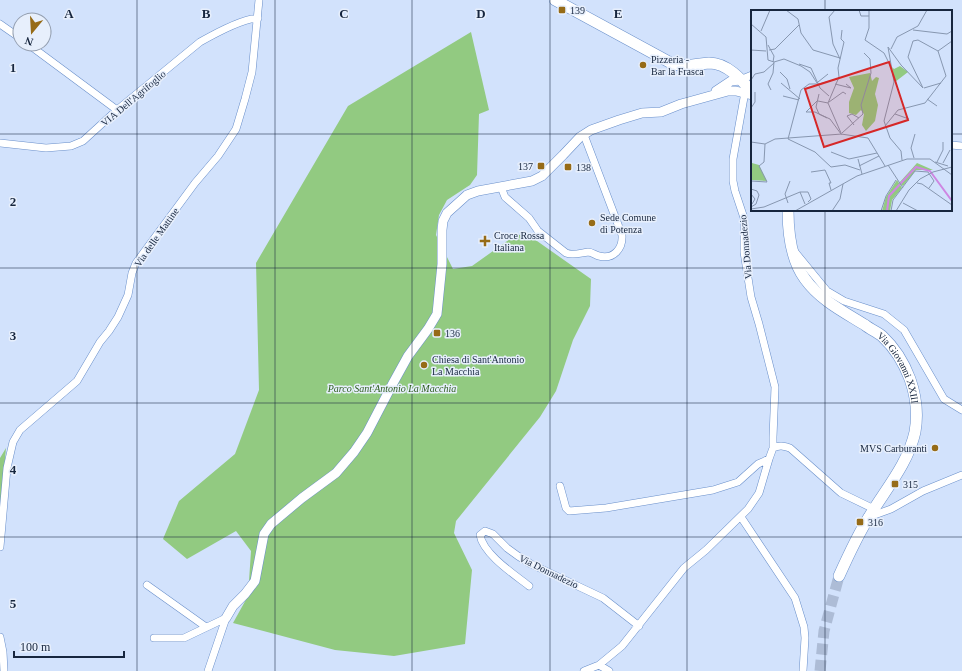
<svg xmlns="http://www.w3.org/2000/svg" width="962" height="671" font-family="Georgia,serif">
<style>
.green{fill:#92ca81}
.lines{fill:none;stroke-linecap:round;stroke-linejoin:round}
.secondary-tunnel{stroke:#adbcd6;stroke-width:11;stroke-dasharray:11 5.5;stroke-linecap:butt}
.minor-casing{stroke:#698fca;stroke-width:8}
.tertiary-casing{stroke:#698fca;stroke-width:10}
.secondary-casing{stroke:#698fca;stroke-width:12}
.minor{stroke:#fff;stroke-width:7}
.tertiary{stroke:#fff;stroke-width:9}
.secondary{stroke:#fff;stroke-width:11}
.grid{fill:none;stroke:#17263e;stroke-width:1;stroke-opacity:0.55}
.poi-dot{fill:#966b17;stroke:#e7effc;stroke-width:1.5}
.labels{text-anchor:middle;stroke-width:3;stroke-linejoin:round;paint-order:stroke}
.poi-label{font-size:10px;fill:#17263e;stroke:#e7effc;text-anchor:start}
.street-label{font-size:10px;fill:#17263e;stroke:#e7effc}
.park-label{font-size:10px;font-style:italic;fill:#2e5e1e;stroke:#e7effc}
.inset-river{fill:none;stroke:#ce86e2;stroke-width:2}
.inset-road{fill:none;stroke:#8797b0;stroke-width:1}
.view{fill:#d62828;fill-opacity:0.15;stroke:#d62828;stroke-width:2}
.inset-edge{fill:none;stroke:#17263e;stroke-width:2}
.grid-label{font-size:13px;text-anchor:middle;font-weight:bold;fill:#17263e;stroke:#e7effc;stroke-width:3;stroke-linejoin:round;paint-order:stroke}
</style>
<rect width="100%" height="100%" fill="#d2e2fc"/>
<path class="green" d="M471,32L489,110L479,114L477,175L470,185L447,200L439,215L436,235L453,269L472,266L517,234L537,241L591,279L590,306L573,340L556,391L540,417L456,521L454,533L472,570L465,644L394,656L335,650L233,623L248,596L251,551L236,531L187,559L163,539L179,501L235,454L259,390L256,263L348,106Z
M6,448L0,515V458Z"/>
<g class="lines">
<path class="secondary-tunnel" d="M820,671L824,631L839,576"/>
<g class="minor-casing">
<path id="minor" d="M0,24L20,38
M28,44L117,110
M740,80L752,75
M745,92L733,159V181L735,191L744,218V252L751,297L759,324L775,387L773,437V448
M0,143L46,148L71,146L83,141L117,110L200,42C214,34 242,19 258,18
M951,145L962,146
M501,187L505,197L529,218L538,231L566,253C573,256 580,253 588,252C592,252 595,255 599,256C614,260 623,248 622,235L584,135
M795,252L827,291L844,301L884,314L904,330L944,399L962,410
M560,486L566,508L569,511L606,508L713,490L738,482L758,464L769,459
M741,517L795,598L804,627L805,638L803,671
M869,517L891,509L923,491L962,475
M0,547L7,468L13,442L20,430L77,381L100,342L109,331L118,317L128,295L132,273L136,263L195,183L218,156L236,129L245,99L252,72L259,0
M147,585L206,627
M529,586C515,575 483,554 480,535L485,531L493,534L507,548L518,556L531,564L603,598L639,626
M0,637L3,652L4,671
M154,638H184L226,618
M599,665L609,671
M208,671L226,618
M584,671L599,665L622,646L684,568L706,550L748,509L759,493L769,459L773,448C780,445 783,446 790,448L841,493L874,509"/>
</g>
<g class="tertiary-casing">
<path id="tertiary" d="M716,91L731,81L740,80
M226,618L233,606L245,594L255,581L264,534L271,524L302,498L336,473L354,452L367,433L392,385L408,356L428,329L437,314L442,264V230L443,221L447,213L467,195L478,191L532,181L542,176L563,155L580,137L591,130L619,120L642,113L661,112L681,104L728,91H736L752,95"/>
</g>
<g class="secondary-casing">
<g id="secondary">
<path d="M555,0L671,63C685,68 695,64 709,63C727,63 741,79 752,92"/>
<path id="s1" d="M788,210C788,233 791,260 805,279C820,300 844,312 865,325C870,329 877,332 882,336C895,348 904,363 910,379C916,396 918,415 915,432C908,464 885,490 869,517C857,536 848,556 839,576"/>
</g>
</g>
<use href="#minor" class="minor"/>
<use href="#tertiary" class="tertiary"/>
<use href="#secondary" class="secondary"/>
</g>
<path class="grid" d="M137,0V671M275,0V671M412,0V671M550,0V671M687,0V671M825,0V11M0,134H752M951,134H962M825,210V671M0,268H962M0,403H962M0,537H962"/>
<g class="poi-dot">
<rect x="558" y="6" width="8" height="8" rx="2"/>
<circle cx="643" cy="65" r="4"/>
<rect x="537" y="162" width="8" height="8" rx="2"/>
<rect x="564" y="163" width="8" height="8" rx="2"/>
<circle cx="592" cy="223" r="4"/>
<path d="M483 235h4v4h4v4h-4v4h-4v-4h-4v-4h4z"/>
<rect x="433" y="329" width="8" height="8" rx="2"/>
<circle cx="424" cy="365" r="4"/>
<circle cx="935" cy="448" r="4"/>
<rect x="891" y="480" width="8" height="8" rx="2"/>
<rect x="856" y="518" width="8" height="8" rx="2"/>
</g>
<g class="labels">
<g class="poi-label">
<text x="570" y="14">139</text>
<text x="651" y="63">Pizzeria -<tspan x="651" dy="12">Bar la Frasca</tspan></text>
<text x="533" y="170" text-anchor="end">137</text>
<text x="576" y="171">138</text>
<text x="600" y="221">Sede Comune<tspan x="600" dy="12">di Potenza</tspan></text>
<text x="494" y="239">Croce Rossa<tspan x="494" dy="12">Italiana</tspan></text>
<text x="445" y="337">136</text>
<text x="432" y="363">Chiesa di Sant'Antonio<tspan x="432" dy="12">La Macchia</tspan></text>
<text x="927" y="452" text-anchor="end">MVS Carburanti</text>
<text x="903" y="488">315</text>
<text x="868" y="526">316</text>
</g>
<g class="street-label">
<text transform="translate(133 98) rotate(-40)" y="4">VIA Dell'Agrifoglio</text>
<text transform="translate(156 237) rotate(-55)" y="4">Via delle Mattine</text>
<text transform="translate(745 247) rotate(-95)" y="4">Via Donnadezio</text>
<text dy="4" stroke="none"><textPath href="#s1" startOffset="205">Via Giovanni XXIII</textPath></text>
<text transform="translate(549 571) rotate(26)" y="4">Via Donnadezio</text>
</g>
<g class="park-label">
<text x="392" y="392">Parco Sant'Antonio La Macchia</text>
</g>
</g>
<g transform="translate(751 10)">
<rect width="201" height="201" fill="#d2e2fc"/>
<path d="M149,56L157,62L144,72L141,57L143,59ZM119,63L121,71L125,67L128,68L124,84L127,95L124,111L115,121L111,115L113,104L110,100L105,105L98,103V92L103,78L98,67ZM0,149L1,153L8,155L16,171L0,170ZM166,153L182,160H165L152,176L148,173ZM146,170L151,178L141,190L139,201H131L135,187Z" fill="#92ca81"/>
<path class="inset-river" d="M136,201L138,186L165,157L179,161L201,191"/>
<path class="inset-road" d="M35,0L47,9L50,23L62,40L89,48M84,0L78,7L82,34L89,49M108,0L110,6H118M118,0V18L114,30L133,43L137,51M0,14L15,27L17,50L23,52L33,49L50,56L59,62L66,73M162,20L196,24L201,21M10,21L19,0M17,35L23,46L22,52M140,39L146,27L167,16L176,0M0,40L15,41M18,40L24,39L48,15M48,54L60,58L69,78L78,86M29,62L36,69L39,79M0,70L4,64L13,62L23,53M67,72L77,64M30,73L49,89M68,74L86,69M84,74L100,78L95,74M173,78L190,73M20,80L17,74L22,63L23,52M68,84L65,97L68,104L79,109L90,124L117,128L134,156M32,86L48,90M176,89L186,96M67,90L55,102H64L76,108M67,91L77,93L88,67L87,58L93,32L90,29L91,20M78,92L92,82L95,84M77,93L90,123M0,98L4,92V82M144,104L158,109M103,115L96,106L101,104L108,108M134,116L147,100L174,93L195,66L187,41M91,123L112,104L110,95L120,63L119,49L113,43M37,129L64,142L80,157L94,155L109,160M37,129L50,80L58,74H68M0,132L14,134L24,129L91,124M80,142L98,149L126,143M163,148L160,138L164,124M107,149L111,164M151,150L150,141L139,128L133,111L143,72L137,37L150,55L172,78L157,47L162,31L167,30L187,41L201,31M184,152L197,156M186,152L192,140V132M192,153L199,140M137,155L152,178M108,156L128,146M60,162L74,160L80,173H78L80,180M0,171L16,172L8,156L13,152L14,134M166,173L171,174L201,195M0,179L6,181L8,185L5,194L0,197M49,182H57L60,189L57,192M0,184L4,189L1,194M37,193L34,184L39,171M152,193L167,201M0,199L13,197L49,182L54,194M44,201L106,166L156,149H179L201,165M81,201L89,189L92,174M130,201L135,186L145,170M140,201L142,190L164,161L177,162L183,171L178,178M145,201L158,180L169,169L182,162L201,157"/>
<path class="view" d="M138,52L157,110L73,137L54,79Z"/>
<rect width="201" height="201" class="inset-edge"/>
</g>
<g class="grid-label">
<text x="69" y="18">A</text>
<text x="206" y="18">B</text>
<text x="344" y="18">C</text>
<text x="481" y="18">D</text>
<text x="618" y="18">E</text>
<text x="13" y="72">1</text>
<text x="13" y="206">2</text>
<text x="13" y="340">3</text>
<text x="13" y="474">4</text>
<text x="13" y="608">5</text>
</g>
<g transform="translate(32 32) rotate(198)"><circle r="19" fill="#e7effc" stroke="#949fb0"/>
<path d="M0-3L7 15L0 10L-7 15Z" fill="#966b17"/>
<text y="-6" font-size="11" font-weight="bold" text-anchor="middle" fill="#17263e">N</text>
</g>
<path d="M14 651v6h110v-6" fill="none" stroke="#17263e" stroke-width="2"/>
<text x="20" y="651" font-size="12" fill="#17263e" stroke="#e7effc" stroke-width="3" paint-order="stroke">100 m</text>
</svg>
